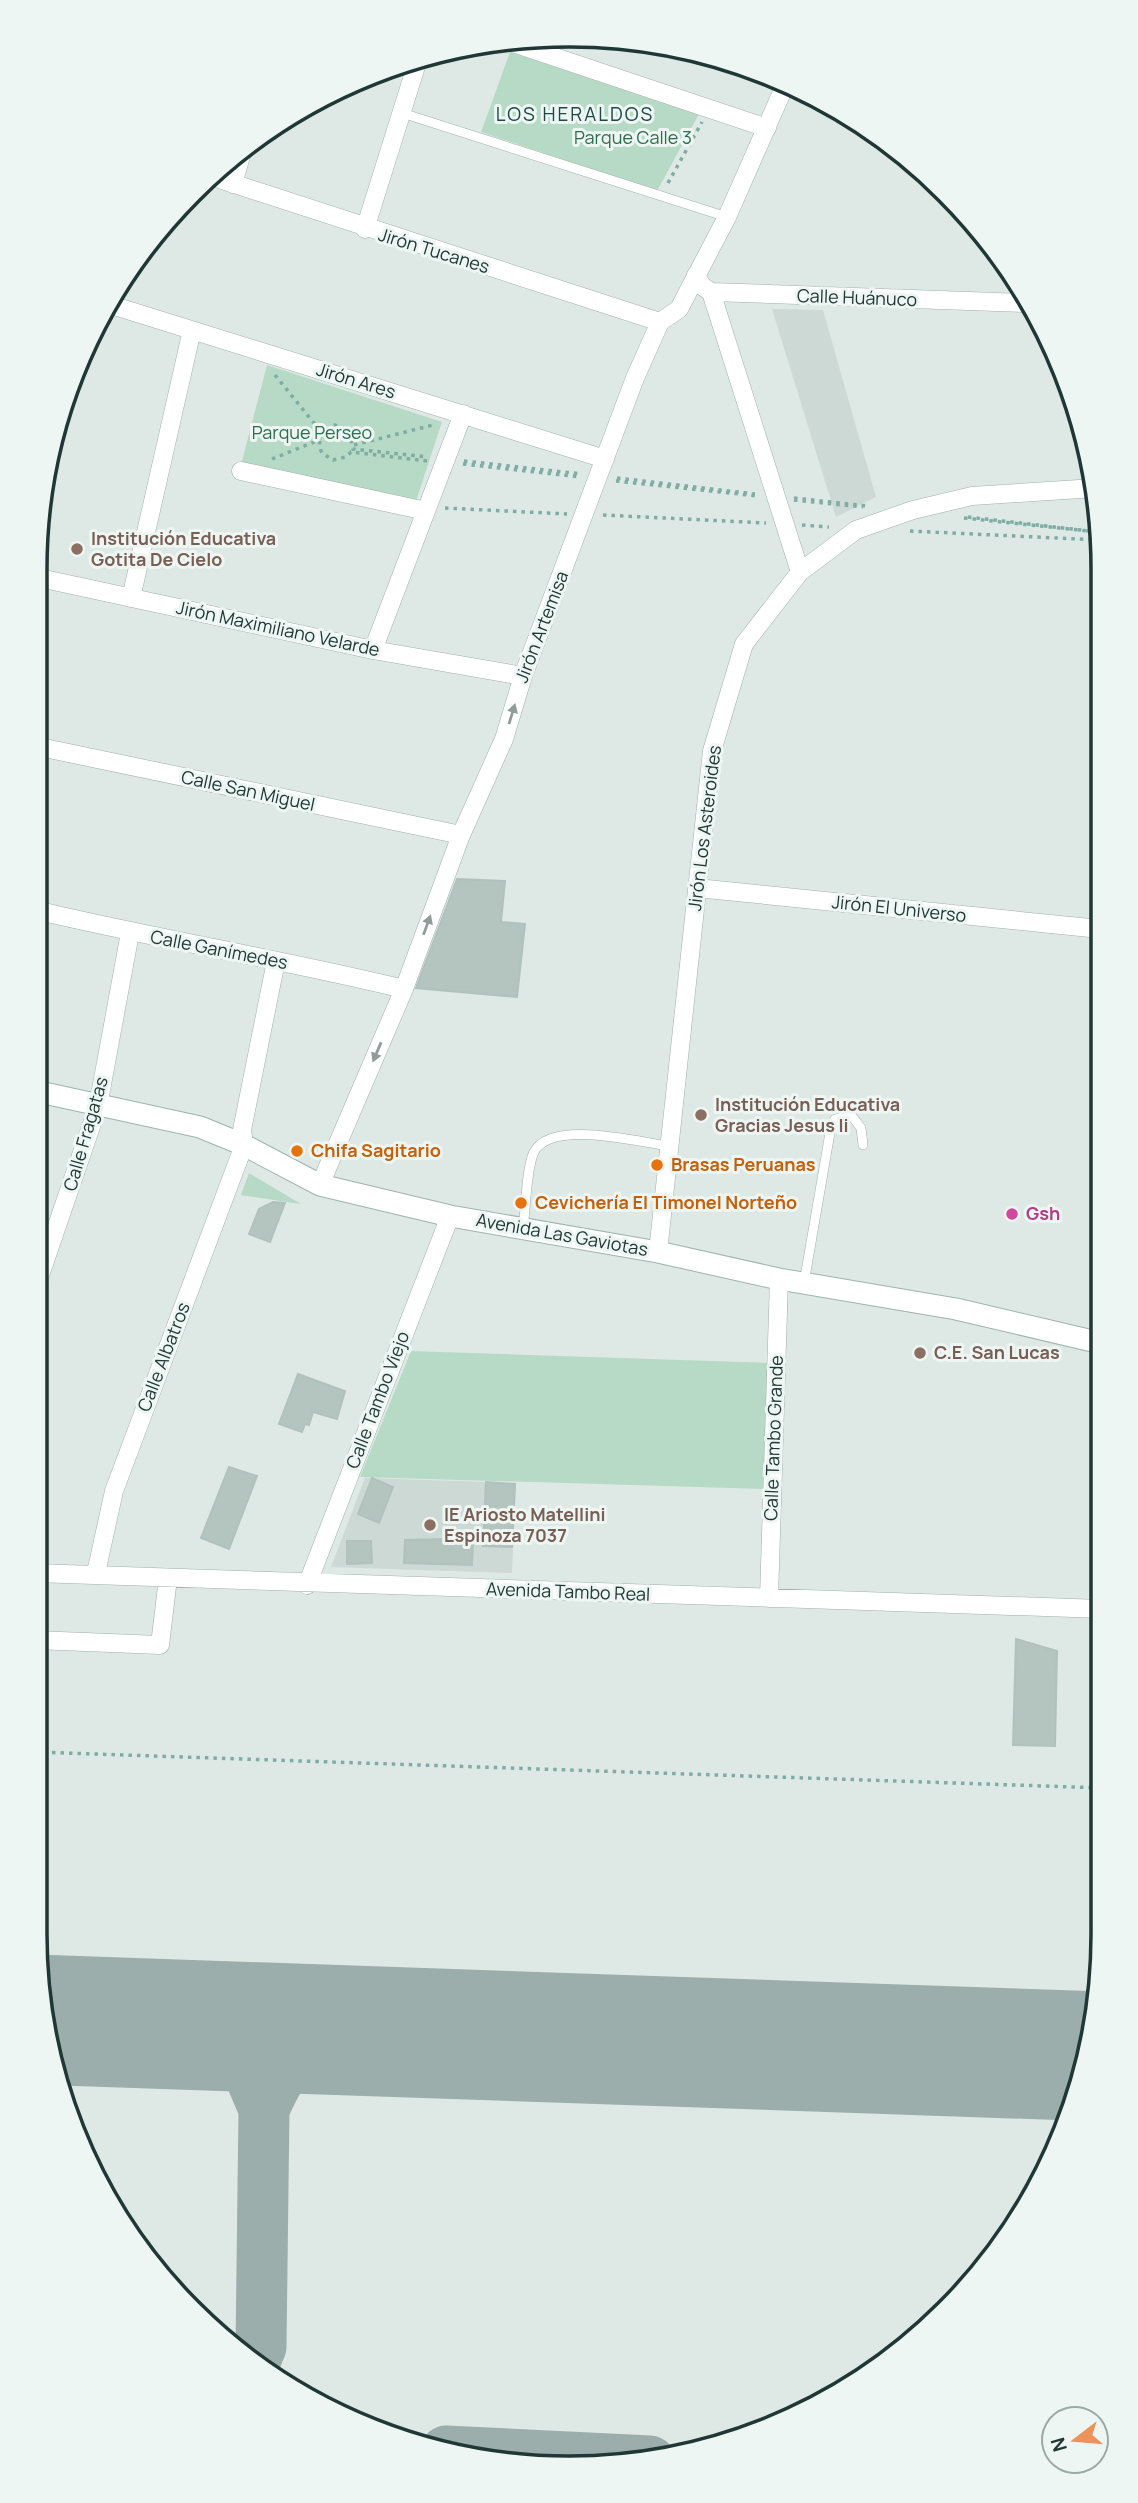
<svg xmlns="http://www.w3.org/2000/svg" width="1138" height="2503" font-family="Manrope,sans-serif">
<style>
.built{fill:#ccd9d5}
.green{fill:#b7dac6}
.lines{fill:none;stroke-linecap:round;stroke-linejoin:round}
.taxiway{stroke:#9caeac;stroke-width:51}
.runway{stroke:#9caeac;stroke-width:130}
.building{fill:#b4c4bf;stroke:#b1c2be;stroke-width:2}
.lane-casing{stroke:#a1b0ad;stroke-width:10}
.street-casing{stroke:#a1b0ad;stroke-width:19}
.secondary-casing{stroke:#9eb4af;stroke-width:23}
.path{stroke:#7faca4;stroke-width:3.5;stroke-dasharray:3.5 5;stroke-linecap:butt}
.lane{stroke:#fff;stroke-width:9}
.street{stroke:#fff;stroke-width:18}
.secondary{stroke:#fff;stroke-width:21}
.oneway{fill:#909c9a}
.education-dot{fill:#8d6e63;stroke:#eef6f3;stroke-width:2.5}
.food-dot{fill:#e8710a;stroke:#eef6f3;stroke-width:2.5}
.hotel-dot{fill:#d1479c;stroke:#eef6f3;stroke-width:2.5}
.labels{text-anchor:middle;stroke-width:6;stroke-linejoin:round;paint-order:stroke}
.park-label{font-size:18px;fill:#2c6d4f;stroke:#eef6f3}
.street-label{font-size:18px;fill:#203835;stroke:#eef6f3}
.education-label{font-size:18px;font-weight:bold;fill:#785e54;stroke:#eef6f3;text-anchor:start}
.food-label{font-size:18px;font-weight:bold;fill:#c56008;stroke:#eef6f3;text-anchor:start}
.hotel-label{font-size:18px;font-weight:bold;fill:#b23c85;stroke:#eef6f3;text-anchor:start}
.neighbourhood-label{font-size:19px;letter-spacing:2px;fill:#1d4945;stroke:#eef6f3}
.rim{fill:none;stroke:#203835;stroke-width:3.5}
</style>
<rect width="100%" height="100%" fill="#dee9e6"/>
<path class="built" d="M772,309L823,310L876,497L836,517Z
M365,1478L516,1483L512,1573L331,1567Z"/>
<path class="green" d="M510,52L699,114L657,191L481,132Z
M267,365L442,422L413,510L240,469Z
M249,1173L301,1204L241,1195Z
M411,1351L769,1363L766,1489L360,1477Z"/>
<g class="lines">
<path class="taxiway" d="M205,2026L222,2037L246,2067L264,2109L261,2347L256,2359
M264,2109C288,2056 298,2049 353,2032
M446,2451L650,2461"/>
<path class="runway" d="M49,2020L1087,2056"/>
</g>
<path class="building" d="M457,879L505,881L501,922L525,924L517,997L416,988Z
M273,1202L285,1203L270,1242L249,1234L259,1209Z
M298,1374L345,1391L337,1419L313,1412L309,1425L305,1424L302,1432L279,1424Z
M229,1467L257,1476L229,1549L201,1538Z
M372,1478L393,1487L379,1523L358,1514Z
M486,1482L515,1484L512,1547L483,1546Z
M447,1539L473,1540L472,1565L404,1563L405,1540Z
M347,1541H371L372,1563L347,1564Z
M1016,1639L1057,1651L1055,1746L1013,1745Z"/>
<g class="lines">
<g class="lane-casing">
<path id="lane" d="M402,113L727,217
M523,1228C526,1208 526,1169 534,1152C551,1119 638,1142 669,1146
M804,1283L831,1127L835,1119L851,1115L861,1128L863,1145"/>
</g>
<g class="street-casing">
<path id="street" d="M507,41L767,128
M210,176L660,322
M233,184L243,149
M365,229L418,60
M696,275L702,286L711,292L1026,303
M711,292L800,572
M108,304L605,459
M241,471L426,511
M35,577L373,650L523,676
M131,598L192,330
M373,650L463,414
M35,746L461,835
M697,888L1100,929
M35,910C157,939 281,959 404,989
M320,1185L404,989L461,835L504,739L523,676L635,378L660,322L679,309L727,217L786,83
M658,1252L712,751L744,644L800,572L856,530L913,510L972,496L1095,488
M35,1290L98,1106L130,933
M35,1573L1102,1609
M96,1573L114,1491L244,1145L242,1130L276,961
M307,1585L450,1216
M769,1598L779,1279
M35,1640L160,1645L168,1578"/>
</g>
<g class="secondary-casing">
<path id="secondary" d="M35,1091L200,1127L244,1145L320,1185L450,1216L658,1252L779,1279L956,1309L1101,1343"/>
</g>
<path class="path" d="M668,183L702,122
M275,375L322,433
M354,445L433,425
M272,459L319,440
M427,461L351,452L346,457L333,460L322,453C316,440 321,430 335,425L349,431L353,449L428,457
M464,461L582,474
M463,464L581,477
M617,478L755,494
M616,481L758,496
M794,498L867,506
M794,500L863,507
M445,508L567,514
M603,515L766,523
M968,517L1098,532
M964,518L1098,532
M802,525L829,527
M910,531L1099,540
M35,1752L1103,1788"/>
<use href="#lane" class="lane"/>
<use href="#street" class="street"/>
<use href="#secondary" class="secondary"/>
</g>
<defs><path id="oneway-solid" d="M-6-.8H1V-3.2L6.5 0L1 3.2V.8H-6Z" transform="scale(1.75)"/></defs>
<g class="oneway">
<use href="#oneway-solid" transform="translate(512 714) rotate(-73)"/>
<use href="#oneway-solid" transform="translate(427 925) rotate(-70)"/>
<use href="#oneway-solid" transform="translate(377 1052) rotate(113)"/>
</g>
<g class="education-dot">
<circle cx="77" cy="549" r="7"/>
<circle cx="701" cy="1115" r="7"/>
<circle cx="920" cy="1353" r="7"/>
<circle cx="430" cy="1525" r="7"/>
</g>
<g class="food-dot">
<circle cx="297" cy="1151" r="7"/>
<circle cx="657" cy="1165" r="7"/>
<circle cx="521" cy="1203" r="7"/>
</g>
<circle class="hotel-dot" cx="1012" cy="1214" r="7"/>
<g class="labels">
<g class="park-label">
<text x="633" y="144">Parque Calle 3</text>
<text x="312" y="439">Parque Perseo</text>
</g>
<g class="street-label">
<text transform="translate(434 251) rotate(17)" y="6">Jirón Tucanes</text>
<text transform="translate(857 298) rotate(2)" y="6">Calle Huánuco</text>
<text transform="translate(356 381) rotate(17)" y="6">Jirón Ares</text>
<text transform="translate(542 627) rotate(-69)" y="6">Jirón Artemisa</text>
<text transform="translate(278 629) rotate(12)" y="6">Jirón Maximiliano Velarde</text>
<text transform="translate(248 791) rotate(12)" y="6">Calle San Miguel</text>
<text transform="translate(705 828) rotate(-83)" y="6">Jirón Los Asteroides</text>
<text transform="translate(899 909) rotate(6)" y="6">Jirón El Universo</text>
<text transform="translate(219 950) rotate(11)" y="6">Calle Ganímedes</text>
<text transform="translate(86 1134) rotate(-74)" y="6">Calle Fragatas</text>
<text transform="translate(562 1235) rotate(10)" y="6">Avenida Las Gaviotas</text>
<text transform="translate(164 1357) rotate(-69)" y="6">Calle Albatros</text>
<text transform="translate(378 1400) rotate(-69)" y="6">Calle Tambo Viejo</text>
<text transform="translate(774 1438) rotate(-88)" y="6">Calle Tambo Grande</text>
<text transform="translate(568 1592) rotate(2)" y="6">Avenida Tambo Real</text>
</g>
<g class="education-label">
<text x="91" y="545">Institución Educativa<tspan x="91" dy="21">Gotita De Cielo</tspan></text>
<text x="715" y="1111">Institución Educativa<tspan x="715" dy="21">Gracias Jesus Ii</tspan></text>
<text x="934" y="1359">C.E. San Lucas</text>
<text x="444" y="1521">IE Ariosto Matellini<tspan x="444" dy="21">Espinoza 7037</tspan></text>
</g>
<g class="food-label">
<text x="311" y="1157">Chifa Sagitario</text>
<text x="671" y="1171">Brasas Peruanas</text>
<text x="535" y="1209">Cevichería El Timonel Norteño</text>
</g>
<g class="hotel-label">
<text x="1026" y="1220">Gsh</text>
</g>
<g class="neighbourhood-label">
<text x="575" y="121">LOS HERALDOS</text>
</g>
</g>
<path d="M0 0H1138V2503H0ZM569 47H569A522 522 0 0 1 1091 569V1934A522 522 0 0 1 569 2456H569A522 522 0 0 1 47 1934V569A522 522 0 0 1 569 47Z" fill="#eef6f3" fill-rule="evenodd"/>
<path class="rim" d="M569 47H569A522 522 0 0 1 1091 569V1934A522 522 0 0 1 569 2456H569A522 522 0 0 1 47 1934V569A522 522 0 0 1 569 47Z"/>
<g transform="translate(1075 2440) rotate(254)"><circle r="33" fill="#eef6f3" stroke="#9caaa7" stroke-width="2"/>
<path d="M0-5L12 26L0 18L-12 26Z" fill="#ed9258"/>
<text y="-10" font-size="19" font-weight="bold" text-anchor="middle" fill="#203835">N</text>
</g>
</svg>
